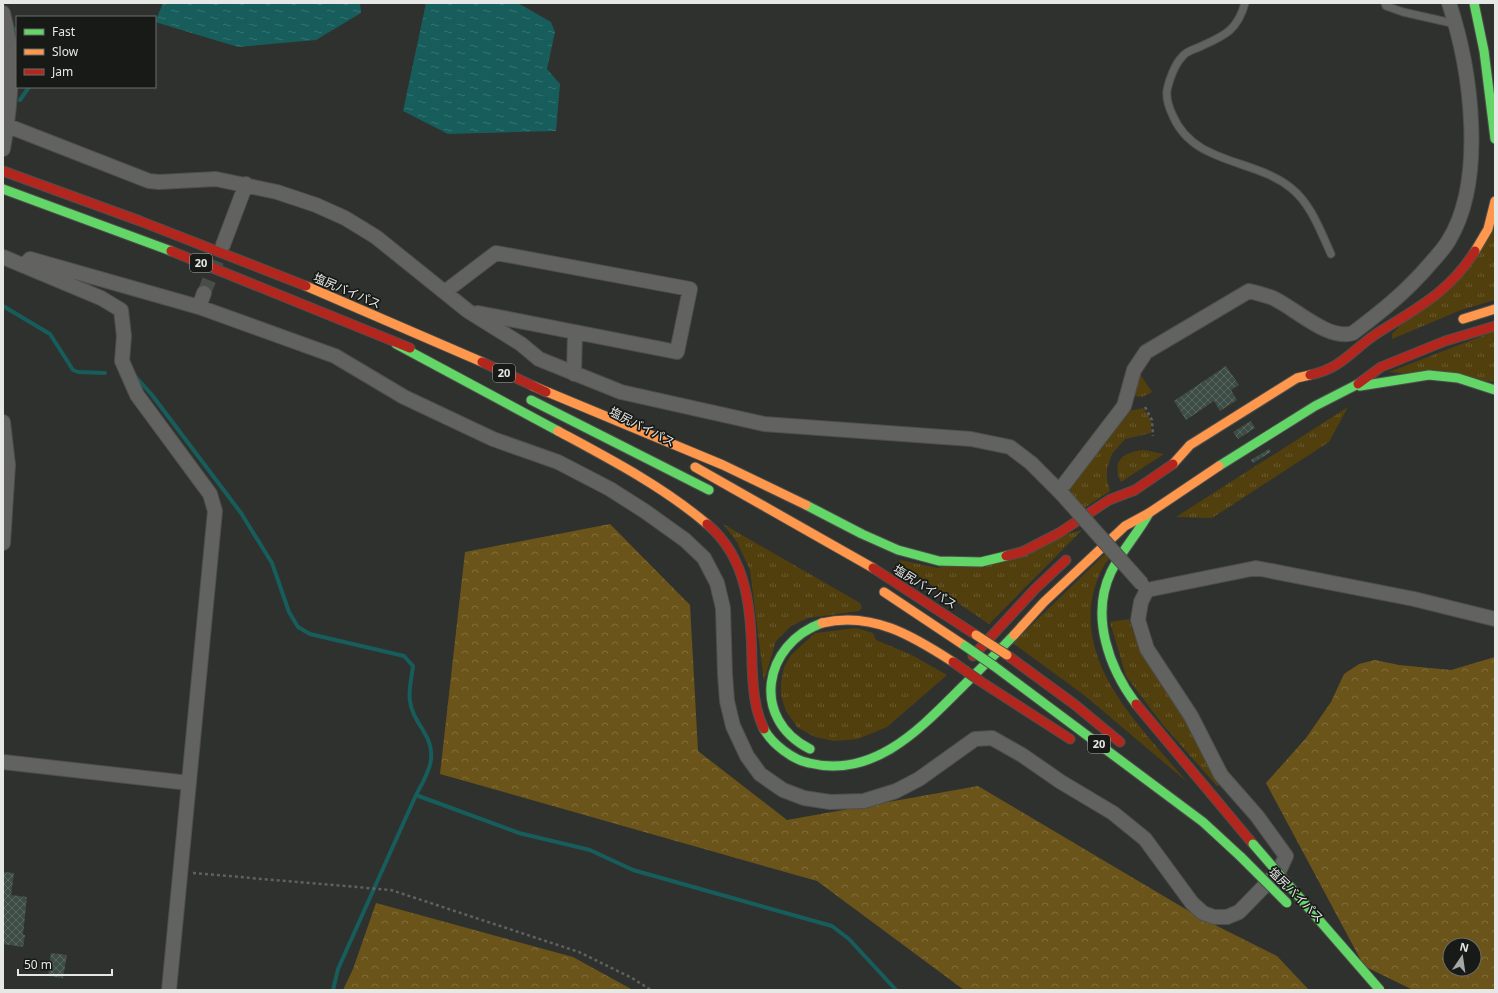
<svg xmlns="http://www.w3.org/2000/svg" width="1498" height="993" font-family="'Noto Sans','Noto Sans JP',sans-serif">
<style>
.grass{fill:url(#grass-tufts)}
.forest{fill:url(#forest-crowns);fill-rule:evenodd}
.water{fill:url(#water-ripples)}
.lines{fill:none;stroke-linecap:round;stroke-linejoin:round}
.stream{stroke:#165d5b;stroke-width:4}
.building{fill:url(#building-cross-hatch)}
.street-tunnel{stroke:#4a4c49;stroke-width:14;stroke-dasharray:14 7;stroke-linecap:butt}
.lane-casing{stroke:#4d4f4c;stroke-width:9}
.street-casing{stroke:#4d4f4c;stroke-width:16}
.fast-casing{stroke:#4d4f4c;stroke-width:11}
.slow-casing{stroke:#4d4f4c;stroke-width:11}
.jam-casing{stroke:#4d4f4c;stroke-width:11}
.path{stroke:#5f615e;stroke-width:2.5;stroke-dasharray:3 3;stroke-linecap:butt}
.lane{stroke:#626361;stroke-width:7}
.street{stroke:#626361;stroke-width:14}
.fast{stroke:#63d668;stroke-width:9}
.slow{stroke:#ff974d;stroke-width:9}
.jam{stroke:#b3261e;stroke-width:9}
.street-bridge-casing{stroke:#4d4f4c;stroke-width:16;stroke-linecap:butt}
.fast-bridge-casing{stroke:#4d4f4c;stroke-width:11;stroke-linecap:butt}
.slow-bridge-casing{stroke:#4d4f4c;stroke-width:11;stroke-linecap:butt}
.jam-bridge-casing{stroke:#4d4f4c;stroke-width:11;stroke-linecap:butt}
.street-bridge{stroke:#626361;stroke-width:14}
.fast-bridge{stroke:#63d668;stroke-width:9}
.slow-bridge{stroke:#ff974d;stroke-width:9}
.jam-bridge{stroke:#b3261e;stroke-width:9}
.labels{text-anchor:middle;stroke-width:3.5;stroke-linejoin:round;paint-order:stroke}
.shield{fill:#181a17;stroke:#a8aaa7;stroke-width:1}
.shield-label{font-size:11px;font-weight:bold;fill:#e5e8e5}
.street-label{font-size:12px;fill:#e5e8e5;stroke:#181a17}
</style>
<defs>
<pattern id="grass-tufts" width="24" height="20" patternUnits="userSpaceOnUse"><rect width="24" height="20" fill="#513f0e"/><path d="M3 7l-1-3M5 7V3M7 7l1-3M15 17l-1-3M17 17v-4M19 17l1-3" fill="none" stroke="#6a5b31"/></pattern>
<pattern id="forest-crowns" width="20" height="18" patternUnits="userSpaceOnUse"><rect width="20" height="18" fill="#6b5419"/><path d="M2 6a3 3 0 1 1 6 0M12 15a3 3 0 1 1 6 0" fill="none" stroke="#806d3a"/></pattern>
<pattern id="water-ripples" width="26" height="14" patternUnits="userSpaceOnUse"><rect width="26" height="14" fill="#165d5b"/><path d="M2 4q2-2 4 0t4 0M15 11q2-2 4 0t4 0" fill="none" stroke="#387472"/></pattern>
<pattern id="building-cross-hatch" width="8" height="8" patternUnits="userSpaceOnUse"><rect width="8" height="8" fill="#3d4d46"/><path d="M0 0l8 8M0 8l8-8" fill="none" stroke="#596761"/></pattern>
</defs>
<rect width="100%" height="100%" fill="#2f312e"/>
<path class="grass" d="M1495,229V300L1461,310L1392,339V334Z
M1495,331V382L1389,372Z
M1138,371L1152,392C1145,396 1139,400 1132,393Z
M1348,407L1329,442L1212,518L1176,517Z
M1143,408L1151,420V433L1125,439L1112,454L1107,469V480L1110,491L1084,508L1068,489L1125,412Z
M1144,450L1164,454L1121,482C1111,461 1123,452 1144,450Z
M723,524L860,603L862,608L859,611L808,618L791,626L776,641L764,681L750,570L737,542Z
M1082,530L989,624L899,563L900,560L938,568Z
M1105,554L1109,559C1101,567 1096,583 1093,594C1077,669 1143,729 1186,781L1084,695L1013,643Z
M1129,619C1139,657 1164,685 1186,717C1200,738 1212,762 1225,784L1217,786L1163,725L1126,676L1110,622Z
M856,628L873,633L876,640L910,654L947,675L887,727L858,739L834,741L815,737L797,727L786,711L781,696V683L784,667L791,655L815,633Z"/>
<path class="forest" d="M610,524L690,605L698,751L787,820L978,786L1199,917L1277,956L1309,990H964L817,881L440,774L465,552Z
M1495,657V990H1413L1364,966L1266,783L1306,738L1331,702L1344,674L1359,664L1375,660L1399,665L1451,670ZM1450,945H1474V969H1450Z
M376,903L573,957L633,990H343L353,969Z"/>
<path class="water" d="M163,3H360L361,13L316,40L238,47L155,22Z
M426,3H518L551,22L555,32L547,69L560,84L556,131L448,134L403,111Z"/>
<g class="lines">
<path class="stream" d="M15,29L17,30
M20,100L29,87
M3,306L50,334L73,370L78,372L105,373
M135,376L152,395L241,513L272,563L289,612L298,627L310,634L404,656L413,666C412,677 408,690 410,701C411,712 418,722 424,732C439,756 428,773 416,795L338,969L333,990
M416,795L519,833L590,850L633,870L832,926L849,939L896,990"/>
</g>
<path class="building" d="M1226,366L1239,385L1231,390L1237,400L1220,411L1214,401L1186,420L1174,401Z
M1251,421L1255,428L1238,439L1233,432Z
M1269,449L1271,452L1253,463L1251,460Z
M3,872L14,873L11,895L27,897L23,935H25L23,947L3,944Z
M51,953L67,955L63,978L48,976Z"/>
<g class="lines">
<path class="street-tunnel" d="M204,293L217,261"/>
<g class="lane-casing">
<path id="lane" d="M1245,3C1237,32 1223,36 1197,48C1192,50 1185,52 1182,57C1175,64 1169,80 1167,90C1166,99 1169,108 1173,116C1194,165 1254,158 1291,188C1311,204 1320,230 1331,254
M1385,3L1386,6L1403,12L1456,24"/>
</g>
<g class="street-casing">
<path id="street" d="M3,13C15,57 11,103 3,149
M3,124L149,181L159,182L216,179L277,192L316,205L345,218L376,237L468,311L521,344L539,359L621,392L764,424L971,439L1010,447L1031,463L1062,494
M223,245L246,184
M3,257L101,298L121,310L124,336L122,361L137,395L210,494L215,511L169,990
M24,266L30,259L199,307L335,356L404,397L493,439L558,462L610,489L646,512L685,540L704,558L717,583L723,608L725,674L727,701L733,726L747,756L760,774L783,790L804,798L830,802L864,801L896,791L919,779L975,739L992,738L1022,755L1061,782L1113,813L1145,839L1192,903L1203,913L1214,917H1227L1239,912L1279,871L1286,856L1257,816L1221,775L1191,716L1147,649L1138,620L1141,602L1147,590L1256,568L1414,599L1495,619
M446,291L496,253L690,289L677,352L575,332
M199,307L204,293
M478,313L575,332L574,374
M3,422L8,465L3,543
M1059,491L1124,406L1134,370L1146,352L1249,291C1257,293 1265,295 1273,298C1295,308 1328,341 1353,333C1382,311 1406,292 1430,264C1436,257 1444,249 1449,240C1486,179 1471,69 1449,3
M3,762L189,783"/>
</g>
<g class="fast-casing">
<path id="fast" d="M1474,3L1484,51L1495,139
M3,189L171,251
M396,344L558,431
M1360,386L1429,375L1458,378L1495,390
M531,400L709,490
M1219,466L1315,406L1358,384
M806,505L862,534L898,550L939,561L981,562L1006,556
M994,666L1203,822L1241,857
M1136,704C1109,668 1090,616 1111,572C1121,552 1138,533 1149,513
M764,729C772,744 793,760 809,763C873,779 919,730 960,689C978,671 996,654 1014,635
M810,749C750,719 763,644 822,623"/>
</g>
<g class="slow-casing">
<path id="slow" d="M1475,251L1488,229L1495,201
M306,286L482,362
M1463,319L1495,309
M533,386L723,465L806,505
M558,431C610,459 662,486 707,524
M1173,464L1190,445L1297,378L1310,375
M695,467L873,568
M884,592L965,646
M822,623C872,611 913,636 953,662
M1014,635L1044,602L1125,526L1149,513L1219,466"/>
</g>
<g class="jam-casing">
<path id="jam" d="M3,171L140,221L306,286
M171,251L410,348
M482,362L546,392
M1310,375C1342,368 1351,351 1376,334C1415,309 1449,293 1475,251
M1358,384L1381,367L1445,341L1495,326
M707,524C749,559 751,613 752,664C753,686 754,709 764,729
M1006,556L1022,552L1059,533L1109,500L1135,490L1173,464
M873,568L976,635
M1007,655L1074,704L1120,742
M973,656L1035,589L1066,560
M980,681L1070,739
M1136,704L1253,844"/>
</g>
<path class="path" d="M1145,407L1152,420L1153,436
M193,873L391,890L579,952L632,978L651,990"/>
<use href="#lane" class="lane"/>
<use href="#street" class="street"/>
<use href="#fast" class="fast"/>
<use href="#slow" class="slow"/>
<use href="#jam" class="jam"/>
<g class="street-bridge-casing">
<path id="street-bridge" d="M1062,494L1142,584"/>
</g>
<g class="fast-bridge-casing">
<path id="fast-bridge" d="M965,646L994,666
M1253,844L1380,990
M1241,857L1287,903"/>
</g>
<g class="slow-bridge-casing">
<path id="slow-bridge" d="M976,635L1007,655"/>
</g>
<g class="jam-bridge-casing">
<path id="jam-bridge" d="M953,662L980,681"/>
</g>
<use href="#street-bridge" class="street-bridge"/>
<use href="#fast-bridge" class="fast-bridge"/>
<use href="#slow-bridge" class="slow-bridge"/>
<use href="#jam-bridge" class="jam-bridge"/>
</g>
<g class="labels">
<g class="shield">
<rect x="190" y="254" width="22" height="18" rx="3"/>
<rect x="493" y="364" width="22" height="18" rx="3"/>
<rect x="1088" y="735" width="22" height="18" rx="3"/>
</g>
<g class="shield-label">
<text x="201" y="267">20</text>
<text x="504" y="377">20</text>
<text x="1099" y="748">20</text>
</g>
<g class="street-label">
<text transform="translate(347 291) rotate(23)" y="4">塩尻バイパス</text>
<text transform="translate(642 427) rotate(27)" y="4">塩尻バイパス</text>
<text transform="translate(925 587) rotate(32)" y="4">塩尻バイパス</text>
<text transform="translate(1296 895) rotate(45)" y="4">塩尻バイパス</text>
</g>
</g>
<rect width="1498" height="993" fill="none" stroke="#e5e8e5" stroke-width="8"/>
<rect x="16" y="16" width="140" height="72" fill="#181a17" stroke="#6a6c69"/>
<rect x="24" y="29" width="20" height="6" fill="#63d668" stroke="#6a6c69"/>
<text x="52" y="36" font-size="12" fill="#e5e8e5">Fast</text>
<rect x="24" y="49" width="20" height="6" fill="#ff974d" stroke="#6a6c69"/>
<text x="52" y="56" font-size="12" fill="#e5e8e5">Slow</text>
<rect x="24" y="69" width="20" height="6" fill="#b3261e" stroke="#6a6c69"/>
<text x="52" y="76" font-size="12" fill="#e5e8e5">Jam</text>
<g transform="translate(1462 957) rotate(13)"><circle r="19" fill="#181a17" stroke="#6a6c69"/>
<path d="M0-3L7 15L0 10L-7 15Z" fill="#a5a8a5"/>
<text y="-6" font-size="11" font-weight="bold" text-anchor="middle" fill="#e5e8e5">N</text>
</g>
<path d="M18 969v6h94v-6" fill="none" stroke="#e5e8e5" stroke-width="2"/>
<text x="24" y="969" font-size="12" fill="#e5e8e5" stroke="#181a17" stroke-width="3" paint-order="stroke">50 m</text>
</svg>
